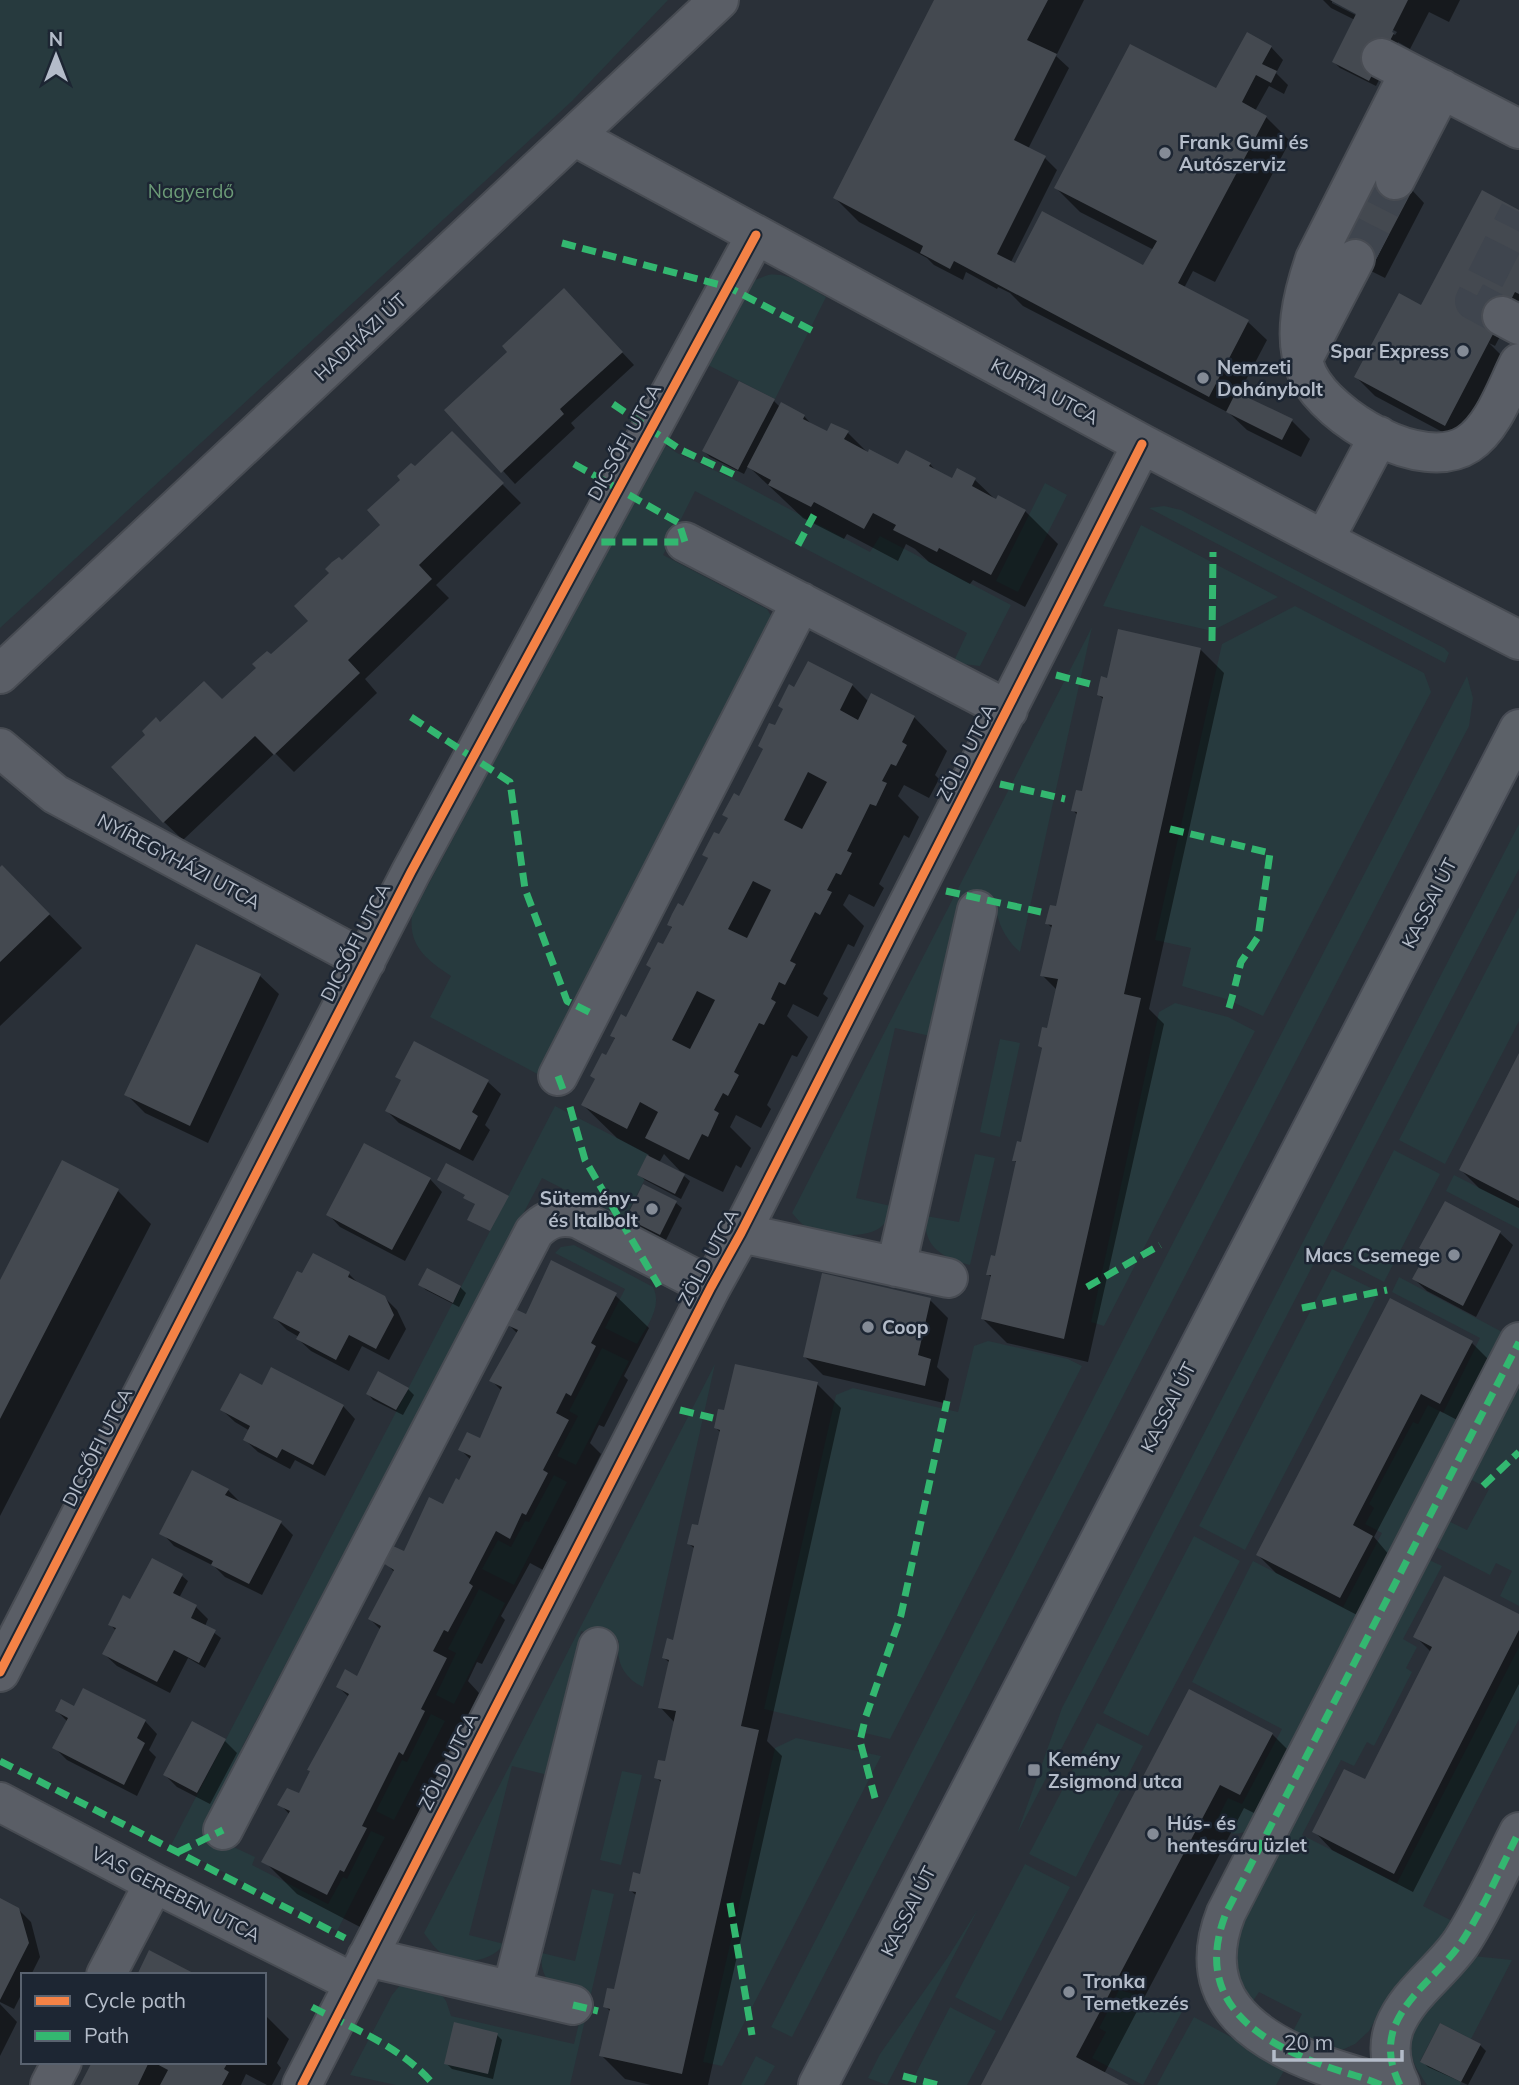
<svg xmlns="http://www.w3.org/2000/svg" width="1519" height="2085" font-family="Mulish,sans-serif">
<style>
.green{fill:#273a3e}
.shadow{fill:#0007}
.building{fill:#444950;fill-rule:evenodd}
.lines{fill:none;stroke-linecap:round;stroke-linejoin:round}
.minor-tunnel{stroke:#3f454e;stroke-width:38;stroke-dasharray:38 19;stroke-linecap:butt}
.minor-casing{stroke:#484c53;stroke-width:42}
.major-casing{stroke:#484c55;stroke-width:42}
.minor{stroke:#5a5e66;stroke-width:38}
.major{stroke:#5c6168;stroke-width:38}
.quiet{stroke:#33b770;stroke-width:7;stroke-dasharray:14 7;stroke-linecap:butt}
.cycleway-casing{stroke:#1d2633;stroke-width:13}
.cycleway{stroke:#f48246;stroke-width:9}
.poi-dot{fill:#848b96;stroke:#1d2633;stroke-width:2.5}
.labels{text-anchor:middle;stroke-width:5;stroke-linejoin:round;paint-order:stroke}
.poi-label{font-size:19px;font-weight:bold;fill:#b4bcc9;stroke:#1d2633;text-anchor:start}
.park-label{font-size:19px;fill:#6b9a76;stroke:#1d2633}
.street-label{font-size:19px;fill:#b4bcc9;stroke:#1d2633}
</style>
<rect width="100%" height="100%" fill="#2a3038"/>
<path class="green" d="M0,0H668L572,101L0,628Z
M768,275C789,272 808,287 826,297L775,399L706,364L748,286L755,280Z
M664,444L677,453L733,479L870,552L880,536L1011,605L980,666L963,664L954,661L967,633L695,491L663,555L767,609L773,619L545,1078L430,1017L451,976C427,960 408,946 412,915Z
M1045,483L1067,495L1018,592L996,581Z
M1164,506L1181,510L1444,648L1449,653L1445,663L1149,508Z
M1141,525L1278,597L1212,631L1103,606Z
M1295,606L1424,673L1431,692L1263,1016L1226,999L1182,986L1191,948L1155,940L1222,644Z
M1092,627L1020,952C1005,939 998,924 995,904L961,896L930,1036L895,1028L856,1198L891,1206C889,1214 888,1221 882,1226C871,1238 828,1237 813,1231C804,1227 798,1220 792,1213Z
M1467,676L1473,698L1469,726L792,2037L771,2027L1177,1235Z
M1519,824V869L1017,1834L1062,1708Z
M1519,907V1021L1445,1164L1399,1140Z
M1175,1003L1228,1017L1255,1031L1104,1326L1091,1322L1159,1012Z
M1000,1039L1020,1043L1000,1137L980,1132Z
M555,1106L648,1154L637,1175L645,1179L624,1220L542,1178L242,1747L253,1753L210,1836L255,1857L252,1865L328,1904L343,1877L347,1879L371,1831L385,1837L337,1931L171,1845Z
M1394,1150L1440,1174L1384,1282L1338,1258Z
M975,1154L995,1158L970,1265C943,1258 922,1247 926,1216L959,1222Z
M1454,1175L1519,1208V1229L1446,1191Z
M574,1245L653,1287C663,1307 646,1327 637,1344L605,1328L625,1289L555,1253L561,1247Z
M1332,1269L1379,1292L1245,1550L1199,1526Z
M1399,1277L1504,1333L1248,1830C1234,1838 1226,1831 1214,1825L1228,1798L1242,1804L1282,1729L1192,1682L1253,1561L1343,1607L1382,1533L1365,1524L1374,1508L1369,1504L1413,1422L1418,1424L1428,1405L1443,1413L1480,1338L1392,1292Z
M988,1341L1068,1359L1082,1366L890,1739L764,1709L836,1395L853,1388L958,1412L974,1346Z
M602,1348L629,1361L576,1465L557,1456L578,1416L569,1411Z
M715,1364L643,1687C624,1678 615,1661 619,1641L581,1631L548,1775L512,1766L469,1935L504,1944C492,1962 461,1966 443,1954C435,1949 430,1941 424,1933Z
M1519,1376V1606L1500,1596L1512,1571L1496,1563L1490,1575L1432,1545L1444,1519L1467,1530L1489,1489L1466,1477Z
M554,1475L567,1482L514,1585L482,1569L498,1540L511,1547L525,1521L529,1522Z
M1194,1536L1240,1561L1148,1736L1103,1713Z
M1425,1558L1442,1566L1403,1639L1417,1647L1406,1668L1412,1672L1374,1746L1367,1742L1354,1766L1341,1760L1302,1835L1397,1883L1519,1647V1719L1423,1906L1454,1922L1385,2002L1369,2031L1355,2044L1344,2049L1333,2050L1293,2031L1302,2014L1259,1992L1251,2004L1249,2002L1233,1967L1240,1925Z
M479,1589L505,1603L454,1704L436,1695L456,1653L448,1649Z
M431,1714L445,1721L394,1820L376,1811L402,1760L407,1762Z
M1097,1723L1143,1746L1076,1877L1029,1854Z
M796,1738L881,1756L722,2066L703,2062L775,1748Z
M622,1771L642,1775L621,1865L600,1860Z
M1025,1864L1070,1887L1001,2021L955,1997Z
M592,1889L614,1894L570,2085H396L350,2075L392,1995L401,1984L438,1990L446,2001L451,2016L574,2044L585,1998L550,1984C543,1974 540,1965 542,1953L575,1961Z
M978,1909L887,2085L868,2078L880,2054L948,1957Z
M1473,1956L1512,1960L1471,2039L1440,2023L1420,2061L1461,2082L1460,2085H1427C1420,2074 1412,2064 1411,2050C1409,2020 1454,1979 1473,1956Z
M1119,1990L1169,2003L1183,2010L1143,2085L1092,2058L1106,2032L1099,2028Z
M950,2007L996,2031L967,2085H910Z
M1194,2017L1286,2067L1276,2085H1157Z
M756,2056L775,2066L764,2085H741Z"/>
<path class="shadow" d="M936,0H1084L1056,56L1069,68L1028,149L1045,158L1057,170L1011,262L1016,265L1144,267L1154,250L1080,212L1056,188L1223,94L1271,47L1283,60L1276,73L1288,85L1284,94L1269,86L1255,111L1266,117L1290,141L1215,282L1193,271L1184,288L1248,322L1267,340L1238,395L1292,421L1310,439L1301,457L1247,430L1229,413L1023,306L1010,293L998,287L997,289L966,272L963,280L934,265L927,258L859,222L835,198Z
M1323,0H1332V3L1395,35L1397,32L1334,0H1460L1449,22L1429,12L1410,49L1398,42L1376,86L1340,68L1334,62L1355,20L1331,8Z
M1412,190L1424,203L1385,278L1353,262Z
M1519,211V300L1495,346L1489,343L1507,361L1463,443L1375,396L1356,377L1428,311Z
M576,303L634,365L571,423L575,428L515,484L447,410Z
M774,401L780,407L804,416L813,426L827,433H848L869,454L899,467L930,464L937,472L953,480L958,471L975,480L997,501L1025,511L1058,544L1025,607L973,580L970,584L929,562L915,549L906,544L898,561L847,534L844,539L803,518L748,466L744,474L710,457L704,451Z
M452,434L521,503L436,585L449,598L365,679L377,693L294,772L275,753L183,840L164,822L161,724L222,701L311,621L342,563L382,525L415,469Z
M1200,649L1224,673L1149,1009L1164,1024L1088,1362L1007,1343L983,1319L992,1278L988,1274L996,1258L1018,1164L1014,1160L1022,1145L1044,1050L1039,1046L1048,1030L1057,990L1042,975L1053,929L1047,923L1058,908L1078,816L1073,810L1083,794L1104,700L1099,695L1108,680Z
M852,685L869,702L914,717L947,751L935,775L939,779L929,798L904,785L898,796L919,817L909,838L904,835L879,884L884,888L874,907L849,894L843,905L864,926L854,947L848,944L823,994L828,998L818,1017L793,1004L787,1016L808,1037L797,1057L792,1055L767,1105L771,1109L761,1128L736,1115L730,1127L751,1148L741,1168L736,1165L723,1192L680,1171L664,1154L659,1163L684,1176L690,1181L681,1199L645,1180L639,1175L649,1155L617,1138L583,1105L596,1080L592,1076L607,1058L616,1040L612,1036L627,1019L673,929L669,925L684,908L709,859L704,855L720,836L795,689Z
M0,869L35,900L82,948L0,1026Z
M196,946L260,976L279,994L208,1143L145,1113L126,1094Z
M414,1044L488,1082L501,1094L485,1125L490,1130L473,1161L399,1123L387,1111L402,1081Z
M1519,1056V1208L1479,1188L1461,1170Z
M430,1179L442,1192L405,1261L340,1227L328,1214Z
M644,1186L676,1203L682,1208L666,1240L634,1223L628,1217Z
M118,1191L151,1224L0,1516V1284Z
M1445,1203L1500,1233L1513,1245L1476,1317L1427,1291L1414,1279L1427,1254L1421,1248Z
M428,1270L460,1287L466,1293L459,1307L426,1290L420,1284Z
M349,1274L360,1285L384,1297L397,1310L406,1329L389,1360L362,1346L349,1371L311,1351L298,1339L299,1337L287,1330L275,1318L303,1275Z
M615,1295L649,1328L624,1376L628,1380L604,1427L599,1425L590,1443L601,1454L576,1504L580,1508L560,1547L555,1545L543,1570L530,1563L501,1616L505,1620L482,1664L477,1662L468,1681L479,1693L454,1743L457,1746L437,1786L433,1784L395,1859L399,1863L377,1904L373,1902L360,1927L297,1894L264,1861L290,1815L280,1804L299,1796L349,1697L338,1687L358,1678L381,1630L370,1619L395,1573L386,1563L404,1554L443,1507L471,1460L460,1449L481,1441L502,1391L491,1380L518,1334L507,1323L527,1316Z
M930,1300L948,1318L937,1367L949,1379L944,1403L823,1375L805,1357Z
M1471,1342L1490,1361L1459,1421L1440,1411L1374,1537L1390,1556L1359,1616L1276,1573L1258,1555Z
M817,1384L841,1408L767,1741L782,1756L708,2085H651L625,2079L601,2055L611,2012L605,2006L615,1991L637,1896L630,1890L641,1877L662,1783L656,1777L666,1763L675,1723L660,1707L670,1663L664,1658L674,1642L695,1549L689,1544L700,1527L721,1433L716,1428L725,1413Z
M263,1387L343,1406L355,1419L325,1476L295,1460L290,1469L258,1452L245,1440L250,1431L235,1422L222,1410Z
M408,1389L414,1395L403,1415L373,1400L368,1394Z
M228,1490L240,1502L281,1523L293,1535L262,1595L225,1577L214,1566L174,1546L162,1533Z
M182,1576L188,1581L179,1598L196,1607L208,1619L205,1626L221,1638L205,1668L188,1658L170,1693L117,1666L104,1654L116,1631L110,1624L131,1601Z
M1519,1615V1684L1413,1892L1332,1850L1314,1831L1365,1781L1431,1652L1415,1636Z
M1190,1692L1272,1734L1296,1758L1264,1818L1244,1808L1104,2074L1125,2085H983Z
M75,1708L145,1721L157,1734L149,1750L156,1757L137,1796L67,1760L55,1748L68,1722L57,1711Z
M225,1741L237,1753L210,1804L177,1787L165,1775Z
M0,1900L18,1909L31,1922L40,1957L31,1975H23V1991L14,2009L0,2002Z
M0,2004L17,2022L0,2056Z
M264,2014L289,2039L277,2063L281,2068L272,2085H267L246,2074L241,2085H82L94,2062H264Z
M497,2035L502,2040L493,2079L452,2069L446,2063Z
M1480,2045L1486,2051L1468,2085L1428,2067L1422,2061Z"/>
<path class="building" d="M934,0H1048L1027,40L1057,54L1014,140L1046,156L997,254L1015,263L1042,211L1143,265L1157,241L1054,188L1130,44L1216,88L1247,32L1272,46L1262,64L1277,71L1271,83L1256,75L1242,102L1267,116L1178,283L1249,320L1209,397L954,261L950,269L920,253L923,246L833,198Z
M1330,0H1408L1392,32L1394,33L1369,81L1332,62L1356,14Z
M1379,171L1413,189L1372,267L1338,250Z
M1482,190L1519,210V294L1515,292L1445,426L1354,377L1399,293L1421,305Z
M564,288L623,352L560,409L564,414L501,473L444,410L507,352L502,346Z
M739,381L775,399L738,470L702,451Z
M1236,392L1293,419L1282,440L1226,412Z
M781,402L805,415L803,419L827,431L831,423L849,431L844,439L868,452L869,449L898,464L906,450L931,463L929,466L952,478L957,468L976,478L972,486L996,499L998,495L1026,510L991,575L939,548L937,552L893,530L896,525L873,513L864,529L814,502L811,507L768,485L771,480L747,467Z
M452,431L504,483L419,565L432,579L348,660L360,673L274,755L255,736L163,823L111,767L145,735L142,731L156,717L160,722L204,681L222,699L256,668L252,664L260,657L267,651L271,654L308,621L294,606L329,573L325,569L332,562L339,557L342,560L380,525L367,510L400,480L397,476L411,463L415,466Z
M1118,629L1201,648L1124,994L1141,998L1064,1339L981,1319L991,1275H986L991,1255L995,1256L1016,1161H1012L1017,1141L1021,1142L1042,1048L1038,1046L1042,1027L1047,1028L1058,979L1040,976L1052,925L1045,924L1050,905L1056,906L1077,812L1071,811L1076,790L1082,791L1103,697L1097,695L1099,685L1101,676L1107,678Z
M808,661L853,684L840,710L858,720L871,693L915,716L902,742L907,745L896,766L891,764L882,781L887,783L876,806L870,804L847,851L852,853L841,875L836,873L827,890L832,892L820,915L815,912L790,961L796,964L785,985L779,982L771,999L776,1002L764,1025L759,1023L734,1072L739,1075L728,1096L723,1093L714,1110L719,1113L708,1137L702,1134L689,1160L645,1138L658,1112L640,1102L627,1129L581,1105L595,1079L590,1076L602,1053L606,1055L615,1038L610,1036L621,1014L626,1017L651,968L646,965L658,942L663,944L672,927L667,925L672,914L678,903L683,906L708,858L702,855L714,832L719,834L728,818L722,815L734,793L739,796L763,749L758,746L769,723L775,725L783,709L778,706L789,684L794,687ZM808,772L827,782L802,829L784,820ZM753,881L771,890L747,938L728,929ZM697,991L715,1000L690,1049L672,1040Z
M2,865L50,914L0,962V867Z
M196,944L261,974L190,1126L124,1095Z
M414,1041L489,1080L472,1112L478,1116L460,1150L385,1111L401,1080L395,1077Z
M1519,1053V1201L1459,1170Z
M364,1143L431,1178L392,1250L326,1215Z
M647,1155L685,1174L675,1194L637,1175Z
M62,1160L119,1189L0,1419V1280Z
M446,1163L509,1196L490,1231L467,1220L475,1204L463,1198L465,1195L437,1180Z
M643,1184L677,1201L660,1235L626,1218Z
M1445,1201L1501,1231L1463,1306L1412,1279L1427,1252L1419,1248Z
M313,1253L350,1272L348,1277L385,1296L394,1315L376,1349L349,1335L336,1360L296,1339L300,1332L273,1318L297,1271L302,1273Z
M551,1260L617,1293L591,1343L596,1346L571,1396L566,1393L556,1413L569,1420L543,1470L548,1473L526,1515L522,1513L510,1539L496,1531L469,1583L473,1586L448,1632L444,1630L433,1651L447,1658L421,1709L425,1711L403,1755L399,1752L362,1826L367,1828L344,1872L340,1870L327,1895L261,1862L290,1811L277,1805L287,1788L299,1793L310,1771L307,1770L349,1694L336,1687L345,1669L357,1676L381,1626L368,1619L394,1570L383,1563L393,1546L404,1551L429,1497L443,1504L456,1478L459,1480L471,1456L458,1450L467,1432L480,1438L502,1387L489,1381L518,1330L505,1324L513,1308L526,1314Z
M427,1268L461,1286L453,1303L418,1285Z
M822,1273L931,1298L918,1355L931,1359L925,1386L803,1357Z
M1390,1298L1473,1341L1440,1404L1421,1394L1356,1519L1353,1525L1373,1536L1340,1598L1256,1555Z
M735,1364L818,1382L741,1726L759,1730L682,2074L599,2056L610,2009L603,2007L607,1988L614,1989L636,1892L629,1891L633,1872L640,1874L661,1780L654,1778L658,1760L665,1761L676,1711L658,1708L669,1660L662,1658L667,1638L673,1640L694,1546L687,1544L692,1524L698,1525L720,1430L714,1428L716,1419L718,1409L724,1410Z
M271,1367L344,1405L313,1465L282,1449L277,1458L243,1440L250,1426L220,1410L240,1373L262,1385Z
M378,1371L409,1388L396,1410L366,1394Z
M192,1470L229,1489L225,1495L282,1521L249,1584L211,1565L213,1561L159,1534Z
M152,1558L183,1574L173,1593L197,1605L191,1618L216,1630L199,1663L174,1650L157,1682L102,1654L116,1628L108,1625L123,1595L130,1599Z
M1444,1576L1519,1614V1630L1394,1874L1312,1832L1344,1769L1365,1779L1432,1647L1413,1637Z
M83,1688L146,1720L137,1738L145,1743L124,1785L52,1748L68,1718L55,1711L61,1699L74,1706Z
M1189,1689L1273,1733L1240,1795L1220,1785L1076,2057L1129,2085H981Z
M192,1721L226,1739L197,1793L163,1775Z
M0,1898L19,1908L29,1943L0,2000Z
M149,1950L197,1975H137Z
M454,2022L498,2033L488,2074L444,2064Z
M1440,2023L1481,2044L1461,2082L1420,2062Z
M92,2062H149L138,2085H80Z
M153,2062H228L224,2069L229,2072L222,2085H160L168,2070Z"/>
<g class="lines">
<path class="minor-tunnel" d="M1355,259L1395,180
M1502,316L1474,301L1519,212"/>
<g class="minor-casing">
<path id="minor" d="M1381,58L1519,129
M1409,73L1315,259C1303,294 1291,339 1308,375C1329,418 1422,474 1468,444C1493,428 1506,389 1519,363
M574,136L1142,444L1324,540L1519,640
M1395,180L1442,89
M1502,316L1519,325
M1306,353L1355,259
M1324,540L1379,436
M685,542L1008,710
M0,674L719,0
M0,748L55,794L366,961
M558,1076L801,602
M741,1233L948,1278
M896,1267L977,910
M0,1672L411,872L756,235
M0,1802L154,1883L354,1983
M223,1830L534,1232C547,1218 561,1214 579,1219L711,1287
M367,1957L573,2005
M106,1975L154,1883
M512,1990L598,1647
M50,2085L62,2062
M302,2085L711,1287L741,1233L1142,444
M1381,2085C1361,2076 1340,2072 1320,2064C1248,2037 1194,1995 1226,1913L1519,1342
M1400,2085C1391,2067 1387,2048 1394,2028C1407,1994 1441,1972 1461,1943C1484,1908 1500,1869 1519,1832"/>
</g>
<g class="major-casing">
<path id="major" d="M818,2085L1519,729"/>
</g>
<use href="#minor" class="minor"/>
<use href="#major" class="major"/>
<path class="quiet" d="M562,243L728,287L813,331
M613,404L681,450L735,475
M574,464L679,523L685,542H590
M798,545L814,515
M1212,641L1213,552
M1056,675L1090,684
M411,717L510,782L525,889L567,1001L591,1013
M1000,784L1065,799
M1170,829L1270,853L1258,937L1241,962L1235,986
M946,891L1041,912
M1229,1008L1233,994
M558,1076L564,1092
M570,1107L585,1160L659,1286
M1087,1287L1160,1245
M1302,1308L1387,1290
M680,1410L713,1418
M1483,1486L1519,1452
M866,1716L901,1615L947,1401
M864,1724L860,1741L875,1798
M0,1761L345,1938
M178,1852L223,1830
M730,1903L752,2035
M573,2005L598,2011
M312,2007C354,2029 402,2047 434,2085
M903,2076L938,2085
M1381,2085C1361,2076 1340,2072 1320,2064C1248,2037 1194,1995 1226,1913L1519,1342
M1400,2085C1391,2067 1387,2048 1394,2028C1407,1994 1441,1972 1461,1943C1484,1908 1500,1869 1519,1832"/>
<g class="cycleway-casing">
<path id="cycleway" d="M0,1672L411,872L756,235
M302,2085L711,1287L741,1233L1142,444"/>
</g>
<use href="#cycleway" class="cycleway"/>
</g>
<g class="poi-dot">
<circle cx="1165" cy="153" r="7"/>
<circle cx="1463" cy="351" r="7"/>
<circle cx="1203" cy="378" r="7"/>
<circle cx="652" cy="1209" r="7"/>
<circle cx="1454" cy="1255" r="7"/>
<circle cx="868" cy="1327" r="7"/>
<rect x="1027" y="1763" width="14" height="14" rx="3.5"/>
<circle cx="1153" cy="1834" r="7"/>
<circle cx="1069" cy="1992" r="7"/>
</g>
<g class="labels">
<g class="poi-label">
<text x="1179" y="149">Frank Gumi és<tspan x="1179" dy="22">Autószerviz</tspan></text>
<text x="1449" y="358" text-anchor="end">Spar Express</text>
<text x="1217" y="374">Nemzeti<tspan x="1217" dy="22">Dohánybolt</tspan></text>
<text x="638" y="1205" text-anchor="end">Sütemény-<tspan x="638" dy="22">és Italbolt</tspan></text>
<text x="1440" y="1262" text-anchor="end">Macs Csemege</text>
<text x="882" y="1334">Coop</text>
<text x="1048" y="1766">Kemény<tspan x="1048" dy="22">Zsigmond utca</tspan></text>
<text x="1167" y="1830">Hús- és<tspan x="1167" dy="22">hentesáru üzlet</tspan></text>
<text x="1083" y="1988">Tronka<tspan x="1083" dy="22">Temetkezés</tspan></text>
</g>
<g class="park-label">
<text x="191" y="198">Nagyerdő</text>
</g>
<g class="street-label">
<text transform="translate(360 337) rotate(-43)" y="7">HADHÁZI ÚT</text>
<text transform="translate(1045 391) rotate(28)" y="7">KURTA UTCA</text>
<text transform="translate(624 442) rotate(-61)" y="7">DICSŐFI UTCA</text>
<text transform="translate(966 752) rotate(-63)" y="7">ZÖLD UTCA</text>
<text transform="translate(179 861) rotate(28)" y="7">NYÍREGYHÁZI UTCA</text>
<text transform="translate(1429 903) rotate(-63)" y="7">KASSAI ÚT</text>
<text transform="translate(355 942) rotate(-63)" y="7">DICSŐFI UTCA</text>
<text transform="translate(708 1257) rotate(-62)" y="7">ZÖLD UTCA</text>
<text transform="translate(1168 1407) rotate(-63)" y="7">KASSAI ÚT</text>
<text transform="translate(97 1447) rotate(-63)" y="7">DICSŐFI UTCA</text>
<text transform="translate(448 1761) rotate(-63)" y="7">ZÖLD UTCA</text>
<text transform="translate(176 1894) rotate(27)" y="7">VAS GEREBEN UTCA</text>
<text transform="translate(908 1911) rotate(-63)" y="7">KASSAI ÚT</text>
</g>
</g>
<rect x="21" y="1973" width="245" height="91" fill="#1d2633" stroke="#59626f" stroke-width="2"/>
<rect x="35" y="1996" width="35" height="10" fill="#f48246" stroke="#59626f" stroke-width="2"/>
<text x="84" y="2008" font-size="21" fill="#b4bcc9">Cycle path</text>
<rect x="35" y="2031" width="35" height="10" fill="#33b770" stroke="#59626f" stroke-width="2"/>
<text x="84" y="2043" font-size="21" fill="#b4bcc9">Path</text>
<g transform="translate(56 56)" stroke="#1d2633" stroke-width="5" paint-order="stroke">
<path d="M0-5L12 26L0 18L-12 26Z" fill="#b4bcc9"/>
<text y="-10" font-size="19" font-weight="bold" text-anchor="middle" fill="#b4bcc9">N</text>
</g>
<path d="M1274 2050v10h128v-10" fill="none" stroke="#b4bcc9" stroke-width="3.5"/>
<text x="1284" y="2050" font-size="21" fill="#b4bcc9" stroke="#1d2633" stroke-width="5" paint-order="stroke">20 m</text>
</svg>
